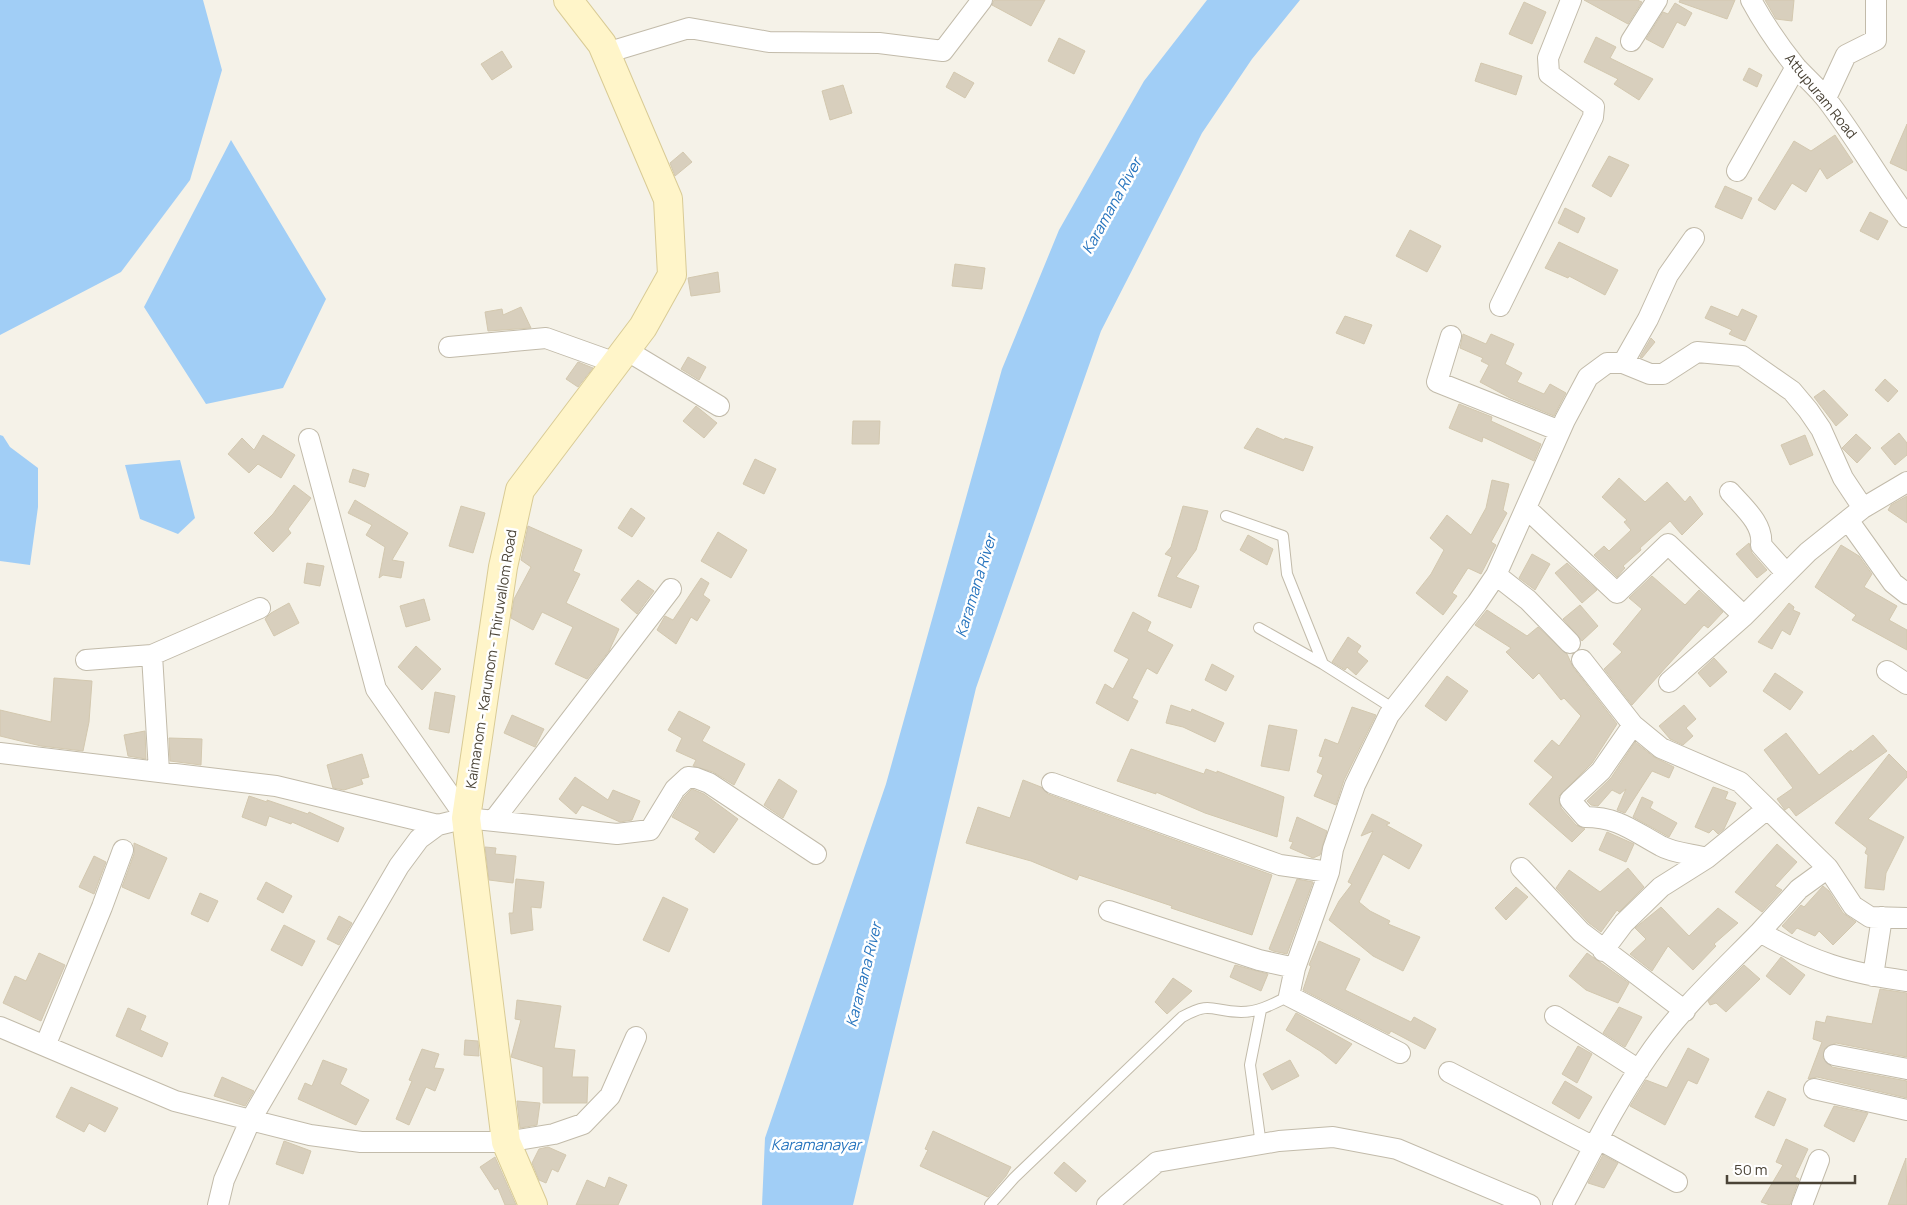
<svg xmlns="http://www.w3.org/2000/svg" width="1907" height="1205" font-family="Manrope,sans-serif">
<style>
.water{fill:#a1cef6}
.building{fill:#d8cfbd;stroke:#d3c8af}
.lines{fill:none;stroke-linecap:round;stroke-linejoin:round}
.service-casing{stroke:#c2bbaa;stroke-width:12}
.minor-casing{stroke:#c2bbaa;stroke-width:22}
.secondary-casing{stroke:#d9cb95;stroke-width:30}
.service{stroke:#fff;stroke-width:10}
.minor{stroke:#fff;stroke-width:20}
.secondary{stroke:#fff5c9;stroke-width:28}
.labels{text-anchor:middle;stroke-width:5;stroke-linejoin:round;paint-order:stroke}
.street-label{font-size:14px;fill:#4a4336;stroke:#fff}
.water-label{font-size:15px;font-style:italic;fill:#2674be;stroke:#fff}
</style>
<rect width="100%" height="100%" fill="#f5f2e8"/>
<path class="water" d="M0,0H203L222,70L190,180L121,272L0,335Z
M1207,0H1300L1252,59L1202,133L1101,331L976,688L853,1205H762L765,1138L886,784L1002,369L1059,230L1144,81Z
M231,140L326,299L283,388L206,404L144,307Z
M0,435L3,436L10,447L38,468V507L30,565L0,561Z
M180,460L195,518L178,534L140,519L125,465Z"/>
<path class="building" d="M994,0H1045L1031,26L992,5Z
M1584,0H1637L1642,2L1628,24Z
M1680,0H1735L1727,19L1679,2Z
M1765,0H1794L1792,21L1776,19Z
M1524,2L1546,12L1532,44L1509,34Z
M1675,3L1692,13L1685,26L1677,22L1663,48L1646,39L1663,12L1668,14Z
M1596,37L1616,47L1610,58L1653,79L1639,100L1614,84L1618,79L1584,62Z
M1059,38L1085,51L1074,74L1048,61Z
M502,51L512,67L492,80L481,64Z
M1481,63L1522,76L1516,95L1475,81Z
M1749,68L1762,75L1757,87L1743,80Z
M954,72L974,83L965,98L946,87Z
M843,85L852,113L830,120L822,91Z
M1907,124V171L1890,163Z
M1835,135L1853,162L1827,179L1820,168L1806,192L1792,183L1775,210L1758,200L1794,141L1811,151Z
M683,152L692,162L675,176L670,163Z
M1609,156L1629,165L1611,197L1592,186Z
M1725,186L1752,198L1742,219L1715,207Z
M1565,208L1585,218L1578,233L1558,223Z
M1870,212L1888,221L1878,240L1860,231Z
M1410,230L1441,246L1427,272L1396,256Z
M1559,242L1618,270L1605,295L1569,276L1568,278L1545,268Z
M955,264L985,268L982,289L952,286Z
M718,272L720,292L691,296L688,278Z
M1711,306L1738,317L1742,309L1757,316L1745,341L1729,334L1732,330L1705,318Z
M521,307L531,328L488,331L485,312L502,309L503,315Z
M1345,316L1372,325L1364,344L1336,333Z
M1463,334L1486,344L1491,334L1514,344L1505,364L1522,373L1517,382L1544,394L1550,384L1566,393L1554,416L1510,398L1480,382L1489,365L1481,361L1483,358L1460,348Z
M1651,338L1655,342L1642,358L1640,357Z
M688,357L706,367L699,380L681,369Z
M578,362L593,368L578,387L566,379Z
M1885,379L1898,391L1888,402L1875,390Z
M1824,390L1848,415L1836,426L1814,397Z
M1459,404L1487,415L1492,417L1491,421L1541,444L1534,461L1483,437L1482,442L1449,428Z
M696,406L717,423L704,438L683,421Z
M853,421H880L879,444H852Z
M1257,428L1284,440L1285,438L1313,447L1303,471L1244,448Z
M1899,433L1907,443V455L1895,465L1881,448Z
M1856,434L1871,448L1857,463L1842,448Z
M263,435L295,455L281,478L258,464L249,473L228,454L242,438L254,450Z
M1805,435L1813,455L1790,465L1781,445Z
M755,459L776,469L764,494L743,484Z
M353,469L369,474L365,487L349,482Z
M1619,478L1645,502L1667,482L1685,502L1690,496L1703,514L1682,535L1670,521L1640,548L1641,550L1623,566L1625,568L1617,577L1594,555L1604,546L1609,551L1631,530L1624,522L1627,520L1602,497Z
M1492,480L1509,484L1503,510L1507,513L1491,542L1496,545L1481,574L1468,568L1452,593L1457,596L1443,615L1416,593L1431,574L1444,550L1430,538L1447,515L1471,535L1486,508Z
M294,485L311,498L288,529L291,533L273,552L254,533L273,514Z
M1907,496V523L1888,510L1891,505Z
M355,500L408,533L392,560L404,562L401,578L383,575L379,578L385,547L366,535L372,525L348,513Z
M461,506L485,513L473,553L449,546Z
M1183,506L1208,511L1196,550L1176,577L1199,586L1191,608L1158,596L1172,557L1165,554L1171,547Z
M631,508L645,518L632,537L618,528Z
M528,526L582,550L573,571L580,574L566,603L619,629L609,651L587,679L555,664L573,627L542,612L533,630L511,618L514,599L531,567L521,560Z
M718,532L747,550L731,578L701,561Z
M1248,535L1273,549L1267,565L1240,550Z
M1749,543L1752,553L1767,570L1757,578L1736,554Z
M1841,545L1859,556L1872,574L1864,587L1897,606L1889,620L1907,630V650L1852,620L1856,615L1815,587Z
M1532,554L1550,564L1535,590L1519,578Z
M307,563L324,566L320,586L304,583Z
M1567,563L1597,590L1582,603L1555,573Z
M1652,576L1685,605L1699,590L1723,612L1708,628L1704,625L1632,705L1604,669L1622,652L1613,644L1642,609L1629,598Z
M701,578L709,583L703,595L710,600L697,621L691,617L676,644L657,630L665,616L673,620Z
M638,580L654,591L637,614L621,600Z
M424,599L430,620L406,627L400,606Z
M289,603L299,623L274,636L265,619L271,613Z
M1789,603L1794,607L1793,610L1800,613L1790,635L1782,630L1772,649L1758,642Z
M1580,605L1598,626L1582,641L1563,619Z
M1487,610L1527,636L1538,627L1567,654L1573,667L1617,724L1592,763L1559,796L1561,808L1576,825L1585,829L1572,842L1529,804L1553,777L1534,761L1552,740L1559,746L1581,716L1564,698L1561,700L1539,673L1533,679L1506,652L1511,648L1475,625Z
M1133,612L1151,622L1147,631L1173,645L1157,674L1147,668L1132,698L1138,701L1128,721L1096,703L1105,684L1113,689L1129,659L1114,651Z
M1348,637L1361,646L1357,652L1368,661L1356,675L1347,667L1345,670L1332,662Z
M416,646L441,669L422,690L398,667Z
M1714,658L1727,672L1710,687L1698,673Z
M1212,664L1234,676L1226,691L1205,680Z
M1775,673L1803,692L1790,710L1763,691Z
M1447,676L1468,691L1446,721L1425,706Z
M54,678L92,681L89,722L83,751L41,746L0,736V710L51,722Z
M435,692L455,696L449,733L429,729Z
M1171,705L1191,712L1192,709L1224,723L1215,742L1183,727L1166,723Z
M1684,705L1696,719L1686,728L1693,736L1683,745L1670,739L1659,726Z
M1352,707L1376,715L1344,780L1336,805L1314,796L1323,775L1317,772L1323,757L1319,756L1325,739L1338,744Z
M679,711L710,727L702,741L745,764L734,785L713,772L693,766L696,760L676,751L682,738L668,730Z
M512,715L544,729L535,747L504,733Z
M1269,725L1297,730L1289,771L1261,766Z
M145,731L146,759L128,756L124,735Z
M1786,733L1819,775L1851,750L1852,752L1873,735L1887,751L1796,816L1789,807L1785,810L1777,799L1793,788L1764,750Z
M169,738L202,739L201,765L170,761Z
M1635,742L1654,757L1674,767L1669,778L1652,771L1625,813L1617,810L1626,789L1620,794L1612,790L1598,806L1591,805L1587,801L1611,778Z
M1131,749L1204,774L1206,769L1217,773V771L1284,797L1277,837L1205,813L1156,792V794L1117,781Z
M362,754L369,777L361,779L363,784L344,790L333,788L327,765Z
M1889,754L1907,772V777L1868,819L1904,837L1886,873L1884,890L1865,888L1868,855L1865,853L1867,848L1835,823Z
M575,777L608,800L613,790L640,801L632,820L620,822L582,805L576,814L559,799Z
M779,779L797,791L783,818L764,805Z
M1023,780L1041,787L1048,794L1272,875L1252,935L1171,908L1172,906L1079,875L1077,880L1031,861L966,843L978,807L1010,818Z
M1713,787L1728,792L1725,799L1736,803L1724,829L1718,834L1713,829L1709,833L1695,827Z
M692,789L704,794L738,819L714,853L695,839L700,832L672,817L684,797Z
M249,796L267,802V800L308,814L309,812L344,828L338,842L292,822L291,824L269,816L266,826L242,817Z
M1642,797L1653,802L1650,808L1677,823L1669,837L1633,817Z
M1372,814L1390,823L1386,825L1422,845L1409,869L1383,854L1359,902L1370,911L1390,921L1388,924L1420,937L1403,971L1373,956L1329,920L1339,901L1352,884L1348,882L1373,831L1361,836Z
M1297,817L1327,831L1320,855L1313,858L1290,848L1293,842L1289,841Z
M1607,832L1634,844L1626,862L1599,850Z
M134,843L167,858L149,899L122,887L134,854Z
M1777,844L1797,862L1775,886L1782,890L1762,912L1735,892Z
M485,847L496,848L495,854L516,856L513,883L489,880Z
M94,856L106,862L94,894L79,887Z
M1628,868L1644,887L1619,912L1617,910L1601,932L1589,923L1556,888L1569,870L1600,892Z
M516,879L544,882L541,908L531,907L533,930L511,934L509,913H513Z
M1297,879L1313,882L1287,954L1273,951L1269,949Z
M266,882L292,896L283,913L257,899Z
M1823,886L1829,891L1843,913L1856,922L1833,945L1819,931L1815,936L1797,928L1792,934L1782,926L1801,905L1804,907Z
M1516,887L1528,897L1506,920L1495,908Z
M200,893L218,901L208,922L191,914Z
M663,897L688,909L669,952L643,940Z
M1661,907L1689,936L1718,908L1738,923L1714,944L1716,946L1693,970L1668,946L1652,971L1630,954L1646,939L1635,928Z
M339,916L352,923L339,945L327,939Z
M284,925L315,941L302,966L271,950Z
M1319,941L1360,959L1345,990L1411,1022L1414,1017L1436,1029L1425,1049L1391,1031L1389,1034L1303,990L1311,966L1309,965Z
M39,953L65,965L41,1021L3,1003L15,976L26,981Z
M1587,953L1629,983L1618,1003L1586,990L1569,976Z
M1781,957L1805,975L1790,995L1766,976Z
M1235,965L1268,974L1261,991L1230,977Z
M1744,965L1760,979L1726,1012L1716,1003L1710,1005L1708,1001Z
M1173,978L1192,991L1167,1014L1155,1002Z
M1880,989L1907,993V1057L1836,1043L1825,1048L1823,1058L1832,1067L1907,1081V1098L1817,1077L1808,1079L1822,1042L1813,1039L1816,1021L1825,1023L1827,1016L1872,1024Z
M517,1000L561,1006L554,1048L575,1050L572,1077H588L587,1103H543V1067L511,1057L521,1020L515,1019Z
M1619,1007L1642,1017L1625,1047L1603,1033Z
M128,1008L146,1016L140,1030L168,1043L162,1057L116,1036Z
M1296,1013L1352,1044L1336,1064L1320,1051L1286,1030Z
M465,1040L478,1041L479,1056L464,1055Z
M1578,1046L1592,1054L1577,1083L1562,1074Z
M1688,1048L1709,1059L1697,1084L1688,1080L1665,1125L1630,1106L1646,1080L1667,1088Z
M422,1049L439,1054L434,1068L444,1069L435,1091L426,1087L409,1125L396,1119L412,1081L409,1080Z
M323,1060L347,1069L340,1084L369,1100L356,1125L298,1099L305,1083L312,1086Z
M1290,1060L1299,1076L1272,1090L1263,1074Z
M222,1077L254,1091L245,1106L214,1096Z
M1565,1081L1592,1097L1579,1119L1552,1103Z
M71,1087L118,1108L105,1132L89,1123L84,1132L56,1117Z
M1768,1091L1786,1099L1774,1126L1755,1117Z
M517,1101L540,1103L537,1125L520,1128Z
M1834,1106L1868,1113L1854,1142L1824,1126Z
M933,1131L1011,1167L1006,1176L988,1197L920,1166L928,1150L925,1149Z
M1786,1139L1808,1149L1795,1177L1799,1179L1790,1205H1770L1761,1202L1783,1165L1776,1162Z
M284,1141L311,1151L303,1174L276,1164Z
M548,1147L566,1155L558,1172L552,1169L546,1183L539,1180L532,1163L539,1149Z
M1603,1155L1618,1163L1604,1188L1588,1183Z
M495,1157L516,1205H505L498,1188L495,1190L480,1167Z
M1906,1158L1907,1205H1888Z
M1064,1162L1086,1181L1076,1192L1054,1173Z
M609,1177L627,1185L618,1205H576L587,1180L605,1188Z"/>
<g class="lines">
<g class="service-casing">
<path id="service" d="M1226,516L1283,536L1287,574L1323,664
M1259,628L1323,664L1394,709
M1261,1145L1250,1065L1261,1010
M990,1205L1014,1178L1182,1017C1213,1000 1211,1012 1241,1012C1259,1012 1273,1004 1289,996"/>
</g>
<g class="minor-casing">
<path id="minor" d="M1751,0C1764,24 1779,46 1796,67C1806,78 1818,88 1827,100C1856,138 1879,179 1907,217
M1631,41L1657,0
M606,53L689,28L769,42L879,43L943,51L982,0
M1826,98L1846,55L1876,40V0
M1737,171L1796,67
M1500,306L1593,117L1594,107L1549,74L1548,58L1571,0
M1451,336L1437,382L1560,431
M449,347L546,338L616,363
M626,350L719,406
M1623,363L1648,319L1668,275L1694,238
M309,439L376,689L466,818
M1730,492C1743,507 1764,524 1761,545L1786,573
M1526,508L1617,593L1668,544L1744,616
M1848,520L1893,583L1907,594
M1496,575L1528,600L1570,643
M152,655L260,608
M86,660L152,655L159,771
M1582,660L1633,725L1661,748L1740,782L1828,868
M1887,671L1907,684
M1669,682L1744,616L1808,552L1863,508
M1633,725L1601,771L1570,800L1585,817C1618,817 1633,831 1661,846C1673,853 1692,854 1707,858
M0,753L276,786L438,825
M1052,783L1280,865L1329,872L1333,849L1355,785L1389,715L1477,603L1496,575L1565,420L1588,377L1607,363H1623L1650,374H1663L1697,352L1742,356L1792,391L1808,410L1821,429L1843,478L1863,508L1907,482
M493,821L671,589
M1521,868L1581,932L1685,1011
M1329,872L1295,968L1289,996L1400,1053
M1109,911L1259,960L1295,968
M1907,918L1870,917L1853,906L1828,868L1799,889L1760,932C1812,962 1848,973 1907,981
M1603,951L1624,923L1661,887L1707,858L1767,809
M1873,976L1882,917
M1555,1016L1639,1070
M0,1027L175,1101L310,1135L361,1142H506L554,1134L583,1124L610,1096L636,1037
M45,1046L102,907L123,850
M1834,1055L1907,1069
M1449,1072L1594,1147
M1814,1089L1907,1110
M1598,1139L1677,1182
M218,1205L224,1180L250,1121L399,866L419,839L438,825L466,818L617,834L650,830L675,789L688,777L696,778L709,783L816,854
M1107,1205L1157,1162L1279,1141L1333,1137L1397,1149L1530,1205
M1563,1205C1590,1155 1615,1103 1648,1056C1679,1010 1722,971 1760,932
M1802,1205L1819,1160"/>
</g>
<g class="secondary-casing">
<path id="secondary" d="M533,1205L506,1142L466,818L503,567L520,490L643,327L672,275L668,199L602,44L568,0"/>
</g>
<use href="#service" class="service"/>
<use href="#minor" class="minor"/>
<use href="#secondary" class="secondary"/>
</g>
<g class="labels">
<g class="street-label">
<text transform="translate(1821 96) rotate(51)" y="5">Attupuram Road</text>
<text transform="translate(491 659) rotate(-81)" y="5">Kaimanom - Karumom - Thiruvallom Road</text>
</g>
<g class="water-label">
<text transform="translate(1112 206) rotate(-61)" y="5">Karamana River</text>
<text transform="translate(976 586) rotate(-73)" y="5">Karamana River</text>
<text transform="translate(864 975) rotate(-76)" y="5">Karamana River</text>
<text x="816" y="1150">Karamanayar</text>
</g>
</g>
<path d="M1727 1175v8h128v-8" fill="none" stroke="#4a4336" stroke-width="2.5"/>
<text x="1734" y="1175" font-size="15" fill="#4a4336" stroke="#ffffff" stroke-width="4" paint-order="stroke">50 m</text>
</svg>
